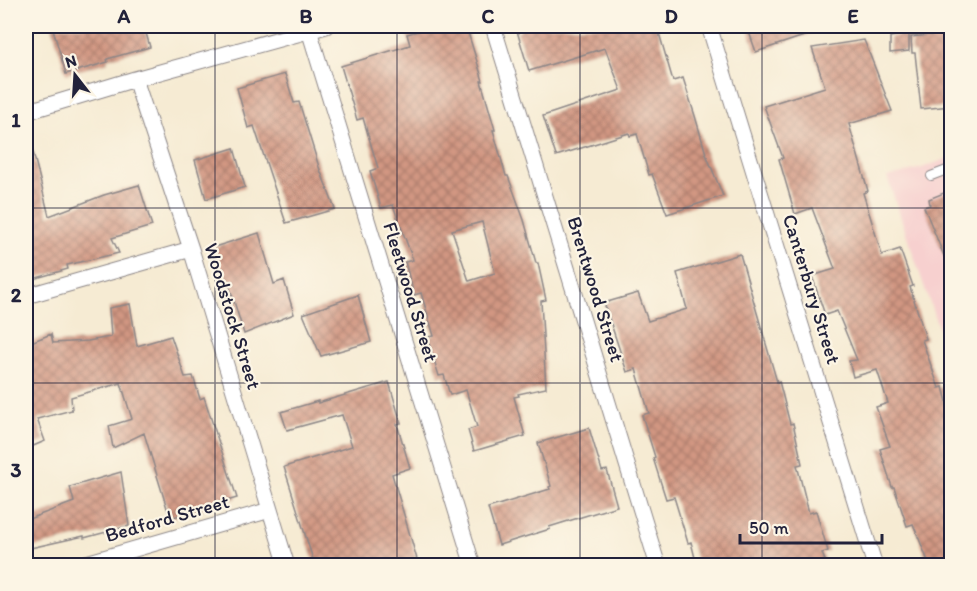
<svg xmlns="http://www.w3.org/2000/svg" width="977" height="591" font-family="Itim,sans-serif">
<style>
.built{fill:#f7d0cf}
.building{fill:url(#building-cross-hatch);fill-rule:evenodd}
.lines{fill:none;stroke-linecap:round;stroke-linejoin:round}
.service-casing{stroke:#8c8687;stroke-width:10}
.minor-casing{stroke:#8c8687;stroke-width:17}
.service{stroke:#fff;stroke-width:8}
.minor{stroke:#fff;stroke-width:15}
.grid{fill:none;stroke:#22223b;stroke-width:1.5;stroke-opacity:0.55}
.labels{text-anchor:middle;stroke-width:4.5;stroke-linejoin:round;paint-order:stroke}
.street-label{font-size:20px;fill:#22223b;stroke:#fcf5e5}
.neatline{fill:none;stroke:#22223b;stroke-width:2}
.grid-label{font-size:20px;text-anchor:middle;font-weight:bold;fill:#22223b}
</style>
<defs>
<pattern id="building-cross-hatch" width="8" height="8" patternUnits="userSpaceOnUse" patternTransform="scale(1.5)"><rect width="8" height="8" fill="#d29782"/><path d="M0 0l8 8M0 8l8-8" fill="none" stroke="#aa7b6c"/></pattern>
</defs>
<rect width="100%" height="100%" fill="#fcf5e5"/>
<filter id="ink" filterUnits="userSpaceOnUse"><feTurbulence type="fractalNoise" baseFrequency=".0167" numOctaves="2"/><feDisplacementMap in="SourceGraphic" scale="12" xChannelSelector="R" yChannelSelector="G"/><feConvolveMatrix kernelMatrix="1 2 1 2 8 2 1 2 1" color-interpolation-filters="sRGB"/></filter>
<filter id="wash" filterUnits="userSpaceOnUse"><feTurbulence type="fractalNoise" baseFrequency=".008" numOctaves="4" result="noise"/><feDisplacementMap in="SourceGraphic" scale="24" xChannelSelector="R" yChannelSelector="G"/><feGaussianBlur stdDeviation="1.35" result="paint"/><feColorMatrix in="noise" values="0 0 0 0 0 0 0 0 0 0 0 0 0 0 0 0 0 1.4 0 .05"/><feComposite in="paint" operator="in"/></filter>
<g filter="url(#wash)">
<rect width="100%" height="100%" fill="#f6ebd3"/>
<path class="built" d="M951,157V365L887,177L922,168Z"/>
<g id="blocks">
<path class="building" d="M52,26H144L150,47L107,59L108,62L66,74Z
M435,26H466L483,81H481L495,130H493L506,176H508L524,220L536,263H538L546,300L541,301L546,388L518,394L519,396L514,397L525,436L474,451L468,430L477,427L466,390L450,395L444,375L439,376L427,337L434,336L421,293L414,295L405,262L413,260L393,205L381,208L370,171L378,168L363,118L357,120L341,66L410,45L407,34ZM482,222L495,273L469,281L452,230Z
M519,26H657L673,81L683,78L695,116L706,154L723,196L667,214L652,174L649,175L637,134L630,136L629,133L556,156L543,116L621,90L605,48L529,71L517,31L521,30Z
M747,26H827L828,28L756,52Z
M949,33L948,52H951V76L948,77L951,106L921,109L915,53H912L911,37Z
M909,34V51L890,53V37Z
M864,40L892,111L849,124L868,191L863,193L882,255L900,249L913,286L910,287L926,339L922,340L939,388L943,387L951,416V424L947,425L951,441V566H930L913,524L907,526L894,487H892L880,449L890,446L876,407L888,403L877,370L853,377L849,361L857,360L837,311L825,315L812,276L835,269L812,208L795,214L779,159L783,158L764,106L825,87L812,48Z
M285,74L294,103L299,102L319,167L335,209L286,223L254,126L248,128L237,88Z
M26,144H31L49,216L104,195L139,185L152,226L112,238L119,253L67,265L68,269L26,281Z
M234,148L245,187L206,199L195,160Z
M951,190V273L924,207L930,205L929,199Z
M259,233L274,284L284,280L294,314L244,334L229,285L223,287L211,248Z
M740,254L777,382L779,381L790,424L793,423L802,464L797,465L809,513L816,511L828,551L822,553L827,566H697L691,542L688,543L674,497L666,499L653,458L655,457L642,415L649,413L636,369L627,372L604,303L638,293L648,321L687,309L677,273Z
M358,295L371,342L321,356L303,314Z
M130,304L137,346L171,336L185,377L193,376L200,399L204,397L237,498L170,518L144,433L113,448L109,426L132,419L121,383L71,397L72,410L37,419L45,441L26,449V344L51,334L53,343L88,341L111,337L109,308Z
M389,382L401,423L397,424L410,468L392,474L419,566H315L284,467L352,446L342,415L287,430L281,412L318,401V403Z
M589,428L602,471L607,470L617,506L549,527L550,529L499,545L488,508L550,489L549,487L551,486L538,443Z
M121,472L129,526L84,538V536L26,549V520L74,502L70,487Z"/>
</g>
</g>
<g filter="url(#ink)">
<use href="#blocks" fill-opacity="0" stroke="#8c8687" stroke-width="1.5"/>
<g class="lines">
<g class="service-casing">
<path id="service" d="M931,176L952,168"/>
</g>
<g class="minor-casing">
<path id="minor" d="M493,26L658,566
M709,26L875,566
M309,30L473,566
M135,79L191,249L287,566
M26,112L135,79L326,26
M26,296L191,249
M76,566L270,510"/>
</g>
<use href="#service" class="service"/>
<use href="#minor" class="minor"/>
</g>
</g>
<path class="grid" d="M215,26V566M397,26V566M580,26V566M762,26V566M26,208H952M26,383H952"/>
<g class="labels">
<g class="street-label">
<text transform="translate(596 289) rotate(73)" y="7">Brentwood Street</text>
<text transform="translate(812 289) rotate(73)" y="7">Canterbury Street</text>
<text transform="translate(411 292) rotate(73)" y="7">Fleetwood Street</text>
<text transform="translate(233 316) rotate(73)" y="7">Woodstock Street</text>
<text transform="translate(167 518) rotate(-16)" y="7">Bedford Street</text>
</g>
</g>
<rect width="977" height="591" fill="none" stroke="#fcf5e5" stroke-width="66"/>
<g transform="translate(75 75) rotate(343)" stroke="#fcf5e5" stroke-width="4.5" paint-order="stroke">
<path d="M0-4.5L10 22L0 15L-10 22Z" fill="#22223b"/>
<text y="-9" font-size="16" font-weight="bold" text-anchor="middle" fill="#22223b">N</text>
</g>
<path d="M740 534v9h142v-9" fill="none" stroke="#22223b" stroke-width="3"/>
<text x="749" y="534" font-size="18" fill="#22223b" stroke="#fcf5e5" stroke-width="4.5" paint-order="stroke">50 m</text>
<rect x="33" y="33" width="911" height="525" class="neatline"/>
<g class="grid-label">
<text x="124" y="23">A</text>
<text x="306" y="23">B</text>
<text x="488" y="23">C</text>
<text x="671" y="23">D</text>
<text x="853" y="23">E</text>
<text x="16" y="127">1</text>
<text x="16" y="302">2</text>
<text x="16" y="477">3</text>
</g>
</svg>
